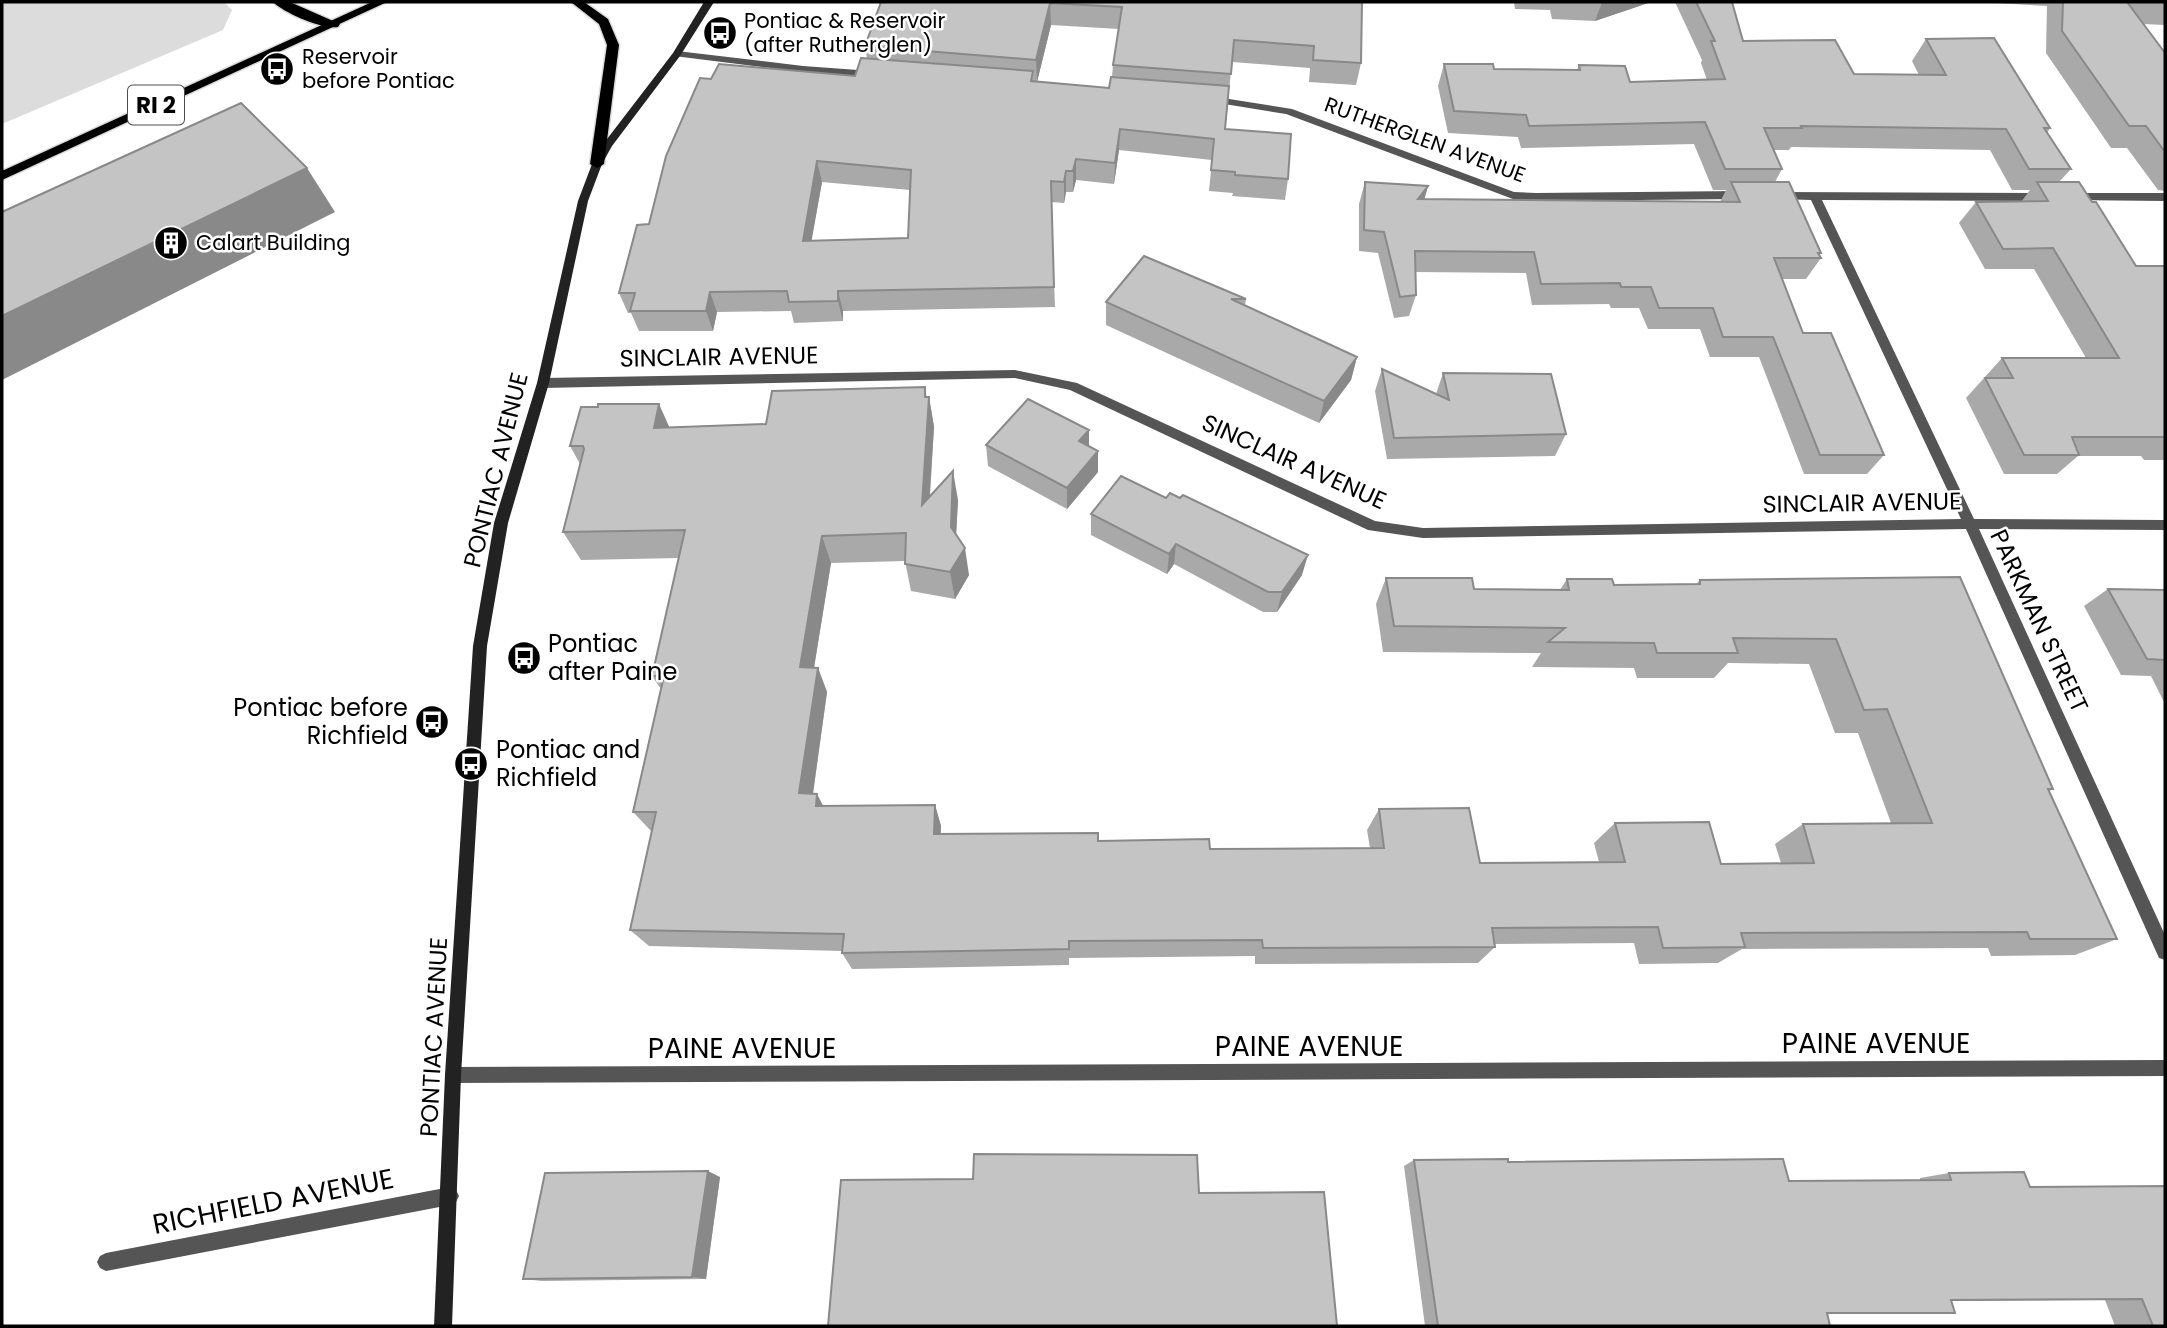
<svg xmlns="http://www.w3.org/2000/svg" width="2167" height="1328" font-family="Poppins,sans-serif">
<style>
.green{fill:#dcdcdc}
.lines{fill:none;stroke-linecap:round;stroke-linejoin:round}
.primary-casing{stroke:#dbdbdb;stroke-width:3}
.highway-casing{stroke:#dbdbdb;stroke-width:3}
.street{fill:#555;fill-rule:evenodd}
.secondary{fill:#222;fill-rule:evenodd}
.primary{fill:#000;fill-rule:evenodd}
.highway{fill:#000;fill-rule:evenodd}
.wall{fill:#a9a9a9;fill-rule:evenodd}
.shaded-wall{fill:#898989}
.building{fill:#c4c4c4;stroke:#898989;stroke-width:2;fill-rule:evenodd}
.labels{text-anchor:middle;stroke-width:5;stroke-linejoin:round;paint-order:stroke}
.far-poi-label{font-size:21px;fill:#000;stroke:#fff;text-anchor:start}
.far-street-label{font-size:21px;fill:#000;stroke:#fff}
.shield{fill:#fff;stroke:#4c4c4c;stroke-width:2}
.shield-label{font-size:23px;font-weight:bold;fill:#000}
.street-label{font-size:24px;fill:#000;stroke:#fff}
.poi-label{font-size:24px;fill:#000;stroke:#fff;text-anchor:start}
.near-street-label{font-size:28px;fill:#000;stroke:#fff}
</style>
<rect width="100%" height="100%" fill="#fff"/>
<path class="green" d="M2,2H224L232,10L223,30L2,124Z"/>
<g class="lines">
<g class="primary-casing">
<path id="primary" d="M372,2H387L2,180V171Z
M571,2H584L608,19L619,45L604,164L597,168L590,164L607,45L599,24Z"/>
</g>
<g class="highway-casing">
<path id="highway" d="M273,2H290L340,24L338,27C323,30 284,13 273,2Z"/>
</g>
<path class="street" d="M677,51L803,66L872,71L877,74L872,77L803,72L674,56V52Z
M1210,96L1292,109L1514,192L1536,193L1740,191L1745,195L1740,199L1536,201L1513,199L1286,114L1206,101L1205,99Z
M1778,192L2045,193L2050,197L2045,201L1822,200L1974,519L2165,520V530L1979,529L2165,935V960L2159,958L1966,529L1423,538L1368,530L1070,390L1015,378L543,388L537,383L543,378L1015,370L1077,383L1375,521L1423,528L1961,519L1811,200L1774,199L1773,196Z
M2072,193H2165V201L2068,200V194Z
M2165,1060V1076L453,1083L447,1081L445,1075L447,1069L453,1067Z
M450,1187L456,1190L459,1196L456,1202L450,1205L106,1271L100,1268L97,1262L100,1256L106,1253Z"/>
<path class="secondary" d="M704,2H714L680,56L612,146L602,164L588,201L549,383L508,523L487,646L461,1075L452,1326H434L445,1075L473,646L494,523L537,383L578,201L592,164L604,143L673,53Z"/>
<use href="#primary" class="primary"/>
<use href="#highway" class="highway"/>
</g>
<path class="wall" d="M881,2H1362L1361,63L1356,85L1309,82L1310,68L1232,62L1225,129L1288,179L1285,200L1232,196L1233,193L1209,191L1212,160L1119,150L1114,184L1076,180L1073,192H1066L1064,203L1051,202L1055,307L843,311V321L794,323L791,311L717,312L713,331H639L631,313H628L619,293L649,224L855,76L867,59L865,46ZM1051,25L1119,29L1113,65L1112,77L1109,88L1037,82ZM822,182L910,190L908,238L811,241Z
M1514,2H1651L1595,21L1552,19L1550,10L1515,9Z
M1675,2H1732L1743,41L1854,74L1919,75L1912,61L1926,39L2050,128L2047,133L2071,169L2059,182L2136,266H2165V460H2144L2141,456H2078L2057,474H2004L1966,398L2002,358H2086L2034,269H1985L1959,223L1976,202H2021L2030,190H2012L1990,150L1791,147L1789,150H1774L1782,169L1775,182L1821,253L1819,255L1821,258L1806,279H1782L1803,333L1884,455L1867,474H1804L1759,357H1710L1700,329H1648L1639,308H1611L1609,304L1532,305L1526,273L1415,272L1416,295L1409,316L1394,318L1378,253L1359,251V204L1365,182L1428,186L1424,199L1720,202L1726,190H1713L1694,144L1521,148L1518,137L1448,133L1438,86L1444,64L1494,69L1577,70L1579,65L1630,82L1707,80L1701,63L1702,60Z
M1978,2H2165V25L2143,24L2165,53V191L2158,190L2127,148H2111L2046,53L2047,6Z
M1246,299L1245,306L1357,357L1351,380L1319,423L1106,325V302Z
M1382,369L1436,394L1443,373L1566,434L1555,456L1387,459L1375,391Z
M929,397L934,427L930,497L958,500L956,535L969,575L955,599L911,591L905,561L831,563L814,668H818L827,692L813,794L823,806L935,805L941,826V834L1098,841L1210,849L1370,848L1367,830L1379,809L1480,863L1599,862L1594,843L1615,823L1721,864L1781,863L1775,844L1803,824L1891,823L1858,733H1835L1809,664L1728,663L1714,678H1637L1634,668L1532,667L1541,653L1383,652L1376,604L1386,578L1474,589L1560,590L1567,579L1614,585L1696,584L1700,580L1960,577L2053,789L2049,791L2117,939L2075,955L1991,956L1988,948L1742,949L1718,963L1639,964L1634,943L1495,944V947L1478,963L1255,964V956L1069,958V965L852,969L842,953V951L649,946L630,930L652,832L633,812L661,689L652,676L679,558L581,560L563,532L580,464L570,446L670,427L766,424Z
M1089,430V446L1098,472L1067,509L988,466L986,445Z
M1091,514L1302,575L1277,612H1263L1174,564L1167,574L1091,535Z
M2108,589L2165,590V704L2151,676L2121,675L2084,606Z
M1414,1160L1508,1162L1789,1181L1920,1180V1178L1949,1173L2030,1187L2165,1186V1326H2115L2105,1300L1951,1301L1955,1313L1827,1314L1830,1326H1425L1404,1166Z
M720,1177L706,1279L542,1281L523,1279Z"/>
<path class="shaded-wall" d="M1602,2H1651L1595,21Z
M1050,3L1051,25L1037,82L1036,60Z
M1120,129L1119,150L1114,184L1115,163Z
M1076,159V180L1073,192V171Z
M817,161L822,182L808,261L803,241Z
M307,168L335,212L2,380V316Z
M1066,171V192L1064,203V182Z
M1428,186L1422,208L1418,199Z
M838,291L843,311V321L838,301Z
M710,292L717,312L713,331L706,311Z
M1357,357L1351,380L1319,423L1324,401Z
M925,387L928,406L929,397L934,427L927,533L922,505Z
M659,404L672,433L654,428Z
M1089,430V451L1079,441Z
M1098,451V472L1067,509V488Z
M953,471L958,500L955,555L951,527Z
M822,536L831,563L810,692L800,667Z
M1176,544L1174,564L1167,574L1169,554Z
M965,548L969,575L955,599L950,572Z
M1308,555L1302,575L1277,612L1282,592Z
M818,668L827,692L810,814L799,793Z
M817,794L828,815L816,806Z
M935,805L941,826L939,853L934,834Z
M708,1171L720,1177L706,1279L692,1277Z"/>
<path class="building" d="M881,2H1362L1361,63L1313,60L1314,46L1234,40L1231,74L1113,65L1122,7L1050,3L1036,60L865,46Z
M1696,2H1732L1743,41L1835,40L1854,74L1946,75L1926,39L1994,38L2050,128H2044L2071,169H2029L2006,129L1801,126L1802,128H1764L1782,169H1725L1705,122L1529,126L1526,115L1454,111L1444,64H1493L1494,69L1580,70L1579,65L1625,66L1630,82L1725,79L1711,41H1715Z
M2063,2H2127L2165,53V152L2146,126H2129L2062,31Z
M861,58L1033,71L1031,81L1109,88L1111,77L1229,86L1225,129L1291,134L1288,179L1235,175V172L1211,170L1214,139L1120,129L1115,163L1076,159L1073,171H1066L1064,182L1051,181L1054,287L838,291V301L789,302L787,291L710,292L706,311H630L635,293H619L637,225L649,224L666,156L700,78L711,79L719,64L855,76ZM817,161L911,170L908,238L803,241Z
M241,103L307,168L2,316V212Z
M1365,182L1428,186L1418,199L1740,202L1731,182H1789L1821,253H1818L1821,258H1774L1803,333H1831L1884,455H1820L1773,337H1723L1713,308H1659L1651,287H1621L1620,283L1541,284L1534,252L1415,251L1416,295L1400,297L1384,232L1364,230Z
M2037,182H2079L2092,202H2096L2136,266H2165V438L2164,437H2072L2079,455H2024L1985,378H2013L2002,358H2119L2053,248L2003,249L1976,202L2048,201Z
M1144,256L1246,299H1231L1357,357L1324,401L1106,302Z
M1382,369L1449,400L1443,373L1551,374L1566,434L1394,438Z
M925,387V397H929L922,505L953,471L951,527L965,548L950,572L905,564L906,533L822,536L800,667L818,668L799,793L817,794L816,806L935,805L934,834L1098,833V841L1209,839L1210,849L1384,848L1379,809L1469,808L1480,863L1625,862L1615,823L1709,822L1721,864L1814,863L1803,824L1932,823L1887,709L1864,710L1836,639L1733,638L1738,653H1657L1654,643L1548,642L1565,628L1394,626L1386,578H1472L1474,589L1569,590L1567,579H1612L1614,585L1700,584V580L1960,577L2053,789H2048L2117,939H2030L2027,932L1741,933L1745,947L1663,948L1658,927L1492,928L1495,947L1263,948L1262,940L1069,941V949L842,953L844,934L630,930L656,812H633L664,676H652L685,530L563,532L584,449L583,446H570L581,407H598V404H659L654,428L766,424L772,391Z
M1028,399L1089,430L1079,441L1098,451L1067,488L986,445Z
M1121,476L1166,498L1170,493L1180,498L1183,495L1308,555L1282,592H1268L1176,544L1169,554L1091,514Z
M2108,589L2165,590V660L2147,659Z
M974,1154L1197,1155L1199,1193L1324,1192L1337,1326H828L841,1180L973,1179Z
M1508,1159V1162L1783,1159L1789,1181L1951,1180L1949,1173L2024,1172L2030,1187L2165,1186V1326H2153L2142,1299L1951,1300L1955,1313H1827L1830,1326H1438L1414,1160Z
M708,1171L692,1277L523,1279L545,1173Z"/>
<defs>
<g id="bus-disc" transform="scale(1.75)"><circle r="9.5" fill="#000" stroke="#fff"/><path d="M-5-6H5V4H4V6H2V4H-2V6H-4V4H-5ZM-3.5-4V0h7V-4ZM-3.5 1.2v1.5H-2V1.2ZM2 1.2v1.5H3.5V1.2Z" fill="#fff"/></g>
<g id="building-disc" transform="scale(1.75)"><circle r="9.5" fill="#000" stroke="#fff"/><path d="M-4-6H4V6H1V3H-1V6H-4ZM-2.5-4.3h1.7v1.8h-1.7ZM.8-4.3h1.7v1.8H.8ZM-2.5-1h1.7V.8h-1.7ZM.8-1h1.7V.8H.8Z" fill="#fff"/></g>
</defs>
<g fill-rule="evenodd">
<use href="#bus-disc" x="720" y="33"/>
<use href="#bus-disc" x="277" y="69"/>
<use href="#building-disc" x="171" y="243"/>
<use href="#bus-disc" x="524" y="658"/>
<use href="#bus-disc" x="432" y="722"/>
<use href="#bus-disc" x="471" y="764"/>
</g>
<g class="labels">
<g class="far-poi-label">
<text x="744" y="28">Pontiac &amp; Reservoir<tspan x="744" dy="24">(after Rutherglen)</tspan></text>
<text x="302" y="64">Reservoir<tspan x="302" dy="24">before Pontiac</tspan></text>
<text x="196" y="250">Calart Building</text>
</g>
<g class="far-street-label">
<text transform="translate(1425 140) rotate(20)" y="7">RUTHERGLEN AVENUE</text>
</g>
<rect class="shield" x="128" y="85.5" width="56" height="39" rx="5"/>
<g class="shield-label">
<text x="156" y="113">RI 2</text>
</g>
<g class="street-label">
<text transform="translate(719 357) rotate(-1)" y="8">SINCLAIR AVENUE</text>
<text transform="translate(1294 462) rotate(24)" y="8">SINCLAIR AVENUE</text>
<text transform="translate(496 470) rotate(-76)" y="8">PONTIAC AVENUE</text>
<text transform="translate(1862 503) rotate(-1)" y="8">SINCLAIR AVENUE</text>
<text transform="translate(2039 621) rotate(65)" y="8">PARKMAN STREET</text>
<text transform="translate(434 1037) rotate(-87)" y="8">PONTIAC AVENUE</text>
</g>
<g class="poi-label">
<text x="548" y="652">Pontiac<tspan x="548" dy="28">after Paine</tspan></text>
<text x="408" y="716" text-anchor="end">Pontiac before<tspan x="408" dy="28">Richfield</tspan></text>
<text x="496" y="758">Pontiac and<tspan x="496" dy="28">Richfield</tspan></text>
</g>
<g class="near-street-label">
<text x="1876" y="1053">PAINE AVENUE</text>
<text x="1309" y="1056">PAINE AVENUE</text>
<text x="742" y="1058">PAINE AVENUE</text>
<text transform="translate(273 1201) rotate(-11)" y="10">RICHFIELD AVENUE</text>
</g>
</g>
<rect width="2167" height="1328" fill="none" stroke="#000000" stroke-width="7"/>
</svg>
